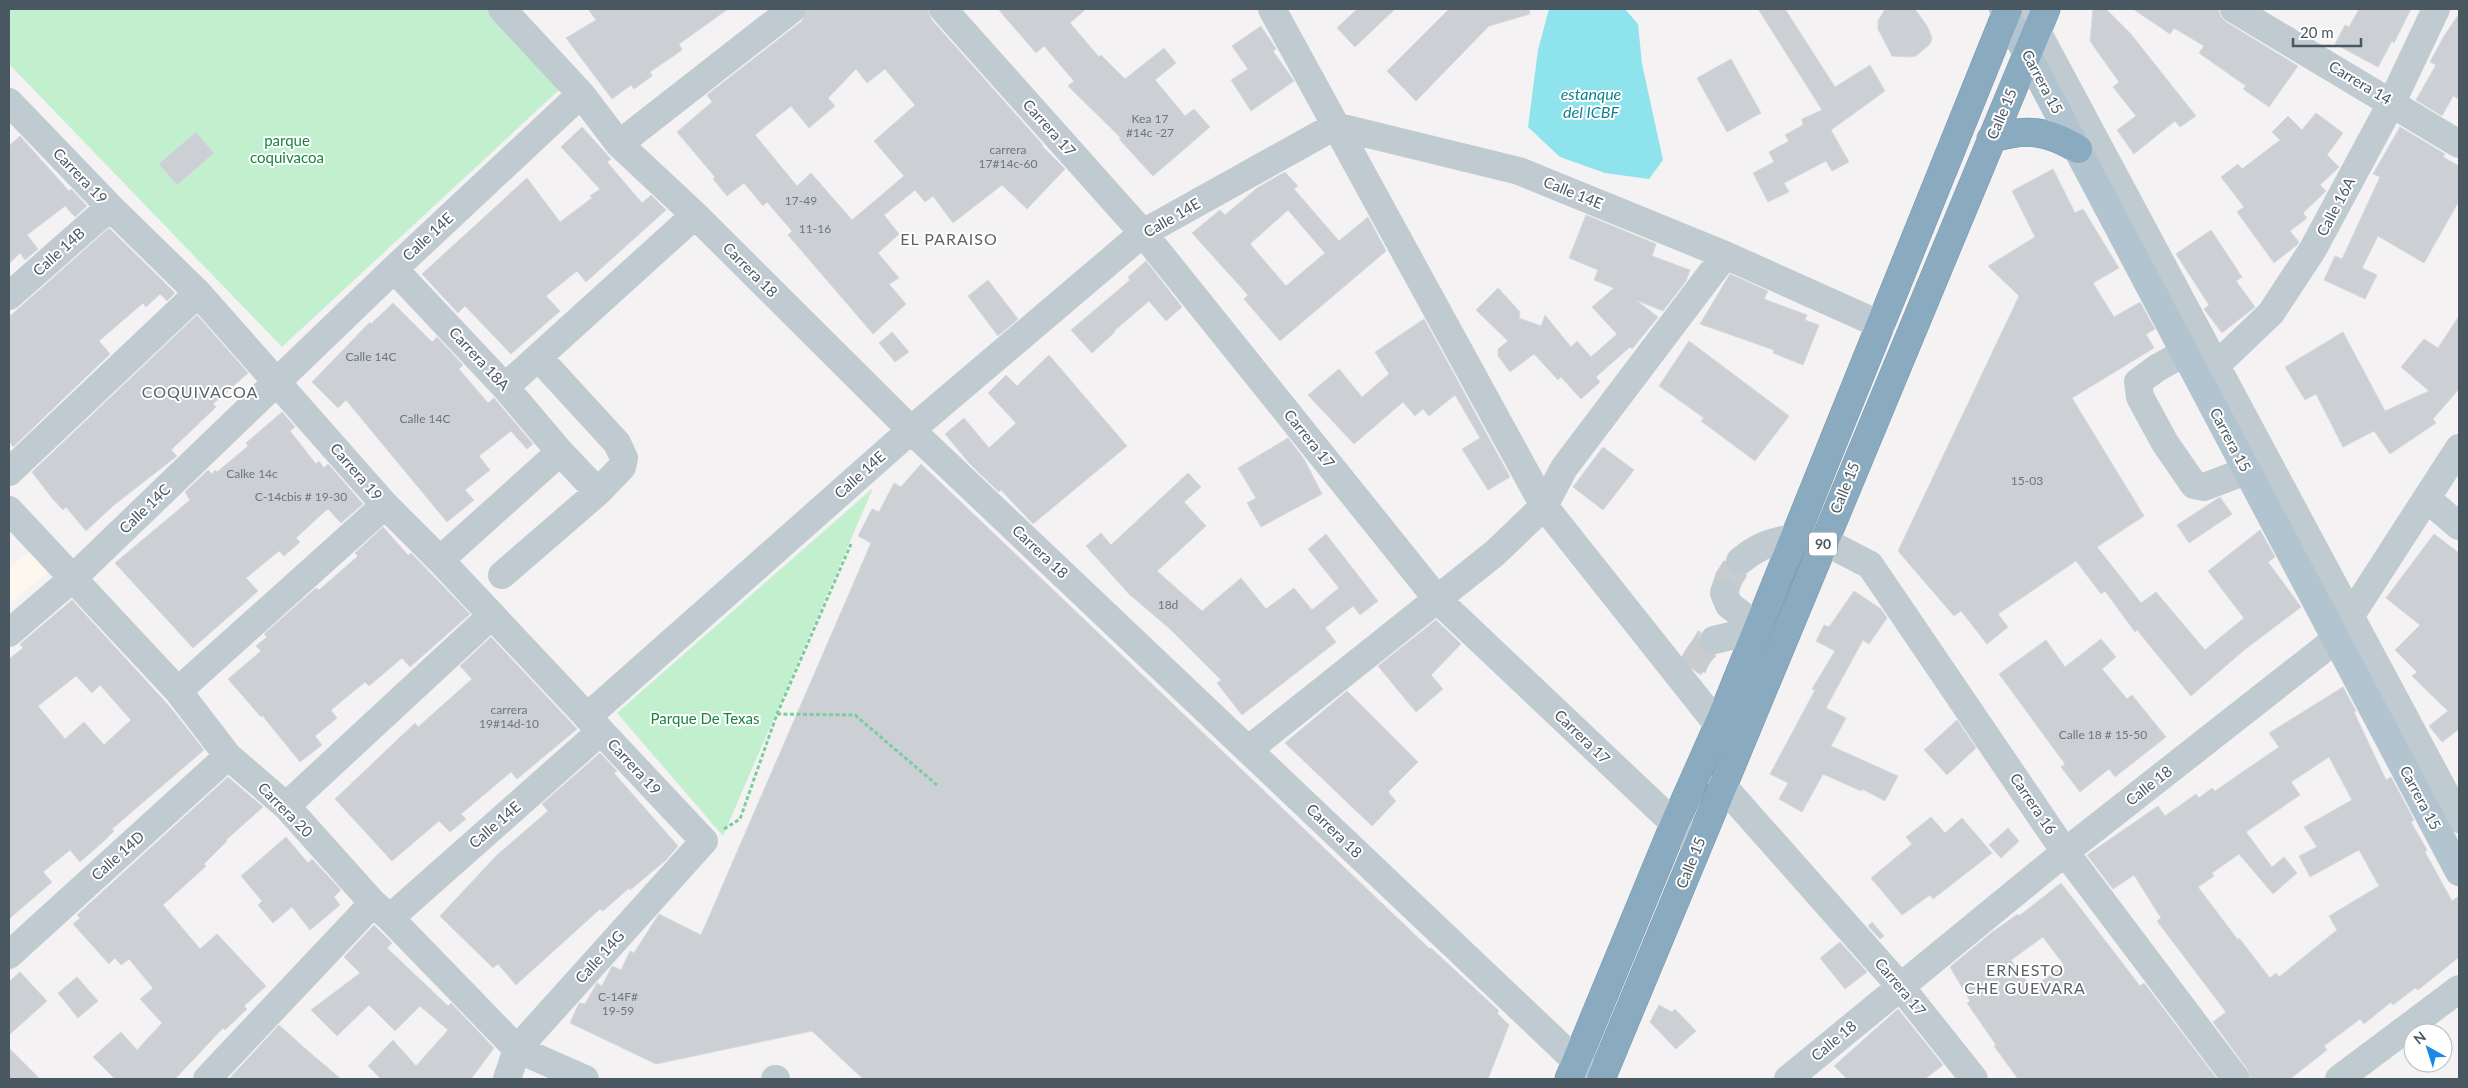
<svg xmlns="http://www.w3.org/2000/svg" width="2468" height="1088" font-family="Lato,sans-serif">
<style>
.commercial{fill:#fdf7ee}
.green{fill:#c2f0cf}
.water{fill:#8fe3ed}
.building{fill:#ccd0d4;stroke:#d6d9dd;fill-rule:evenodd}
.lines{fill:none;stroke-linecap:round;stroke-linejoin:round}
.minor-tunnel{stroke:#c9ccce;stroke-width:28;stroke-dasharray:28 14;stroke-linecap:butt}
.highway-casing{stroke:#7595ac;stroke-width:29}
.path{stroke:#79cf9c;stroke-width:3;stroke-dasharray:4 2.5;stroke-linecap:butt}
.minor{stroke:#c0cbd1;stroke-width:28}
.major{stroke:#b2c4d0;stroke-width:28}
.highway{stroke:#8aaac0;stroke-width:28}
.labels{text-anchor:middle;stroke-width:4;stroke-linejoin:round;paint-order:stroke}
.number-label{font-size:12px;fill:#6a767d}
.shield{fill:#fff;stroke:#808a90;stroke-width:1}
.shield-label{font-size:14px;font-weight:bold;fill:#495860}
.street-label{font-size:15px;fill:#495860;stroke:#fff}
.park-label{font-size:15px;fill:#188442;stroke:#fff}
.water-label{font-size:16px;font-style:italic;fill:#0d8390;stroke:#fff}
.neighbourhood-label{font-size:16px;letter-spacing:1px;fill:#5e6367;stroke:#fff}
</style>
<rect width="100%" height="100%" fill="#f4f2f2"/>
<path class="commercial" d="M38,544L56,566L9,604V568Z"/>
<path class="green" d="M9,9H489L560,89L282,347L9,64Z
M873,488L723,836L617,713Z"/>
<path class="water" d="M1549,9H1625L1638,24L1642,64L1663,160L1649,179L1605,173L1560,157L1528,127L1538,50Z"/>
<path class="building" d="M588,9H728L679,44L682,50L650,72L652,76L634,89L631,85L612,99L566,38L596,20Z
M807,9H928L931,19L1043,145L1042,146L1065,169L1027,209L1002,185L953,223L933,196L925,202L915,190L884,215L899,234L878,253L899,278L889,284L906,304L873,334L788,235L792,231L767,202L763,206L744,183L727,196L713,179L715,177L677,132L712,102L707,95L802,21ZM856,69L867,83L885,69L915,105L874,141L904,176L852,220L811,173L797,186L755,135L791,106L809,128L835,106L828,98Z
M998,9H1086L1070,23L1099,57L1101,55L1125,79L1164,48L1176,63L1155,80L1185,116L1194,109L1210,127L1153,176L1119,139L1121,138L1068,86L1074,81L1044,46L1036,53Z
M1357,9H1395L1355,47L1337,28Z
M1449,9H1529L1530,14L1489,26L1416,101L1387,71Z
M1758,9H1785L1835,87L1870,65L1885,91L1831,130L1849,162L1832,171L1826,161L1784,183L1789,192L1768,202L1753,173L1774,162L1769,152L1789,141L1785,135L1803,125L1802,119L1822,110Z
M1885,9H1915L1927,26L1932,38L1930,44L1916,56L1909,57L1892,56L1878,29V21Z
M2093,9H2106L2130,33L2196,116L2180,127L2175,121L2134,154L2117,130L2136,116L2113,87L2119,82L2090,41Z
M2133,9H2218L2221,17L2226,22L2298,66L2269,107L2243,89L2246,86L2199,53L2204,46L2174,28L2170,34Z
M2359,9H2411L2394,43L2392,41L2378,67L2335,44L2345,25L2349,27Z
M2459,14V99L2453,96L2442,116L2416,100L2436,65L2430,62L2444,36Z
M1261,26L1276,49L1273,51L1294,81L1251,111L1231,80L1248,69L1232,46Z
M1731,59L1761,113L1727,132L1697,78Z
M2316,113L2343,133L2327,155L2339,167L2320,185L2326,191L2303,213L2307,218L2290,231L2299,242L2297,245L2274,263L2237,212L2244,207L2221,177L2238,164L2242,169L2280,140L2272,132L2288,116L2302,130Z
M582,127L611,159L607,162L642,203L651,195L666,210L586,282L577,271L546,296L560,311L511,354L465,306L458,313L422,274L527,178L560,222L592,198L590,196L600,189L561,147Z
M2400,127L2445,154L2443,157L2459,166V201L2424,263L2378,236L2362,268L2377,275L2365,299L2324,280L2335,256L2342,259L2380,177L2373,174Z
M196,132L214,153L177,185L159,164Z
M20,136L69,191L71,189L87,206L75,217L65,206L27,235L38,249L25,260L20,253L9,264V146Z
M2053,169L2075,213L2083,209L2119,268L2093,283L2114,317L2140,302L2155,329L2146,334L2154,348L2072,398L2144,516L2097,547L2141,603L2156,592L2205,650L2244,618L2208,571L2260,530L2275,557L2268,562L2301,607L2243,651L2191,696L2137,630L2135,632L2105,591L2101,594L2076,561L1998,614L2008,627L1987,644L1961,611L1954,616L1898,551L2019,296L1988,266L2035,237L2012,191Z
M1285,172L1298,186L1294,189L1339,241L1368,217L1386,251L1280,341L1244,299L1248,295L1192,233L1220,210L1225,215L1257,188ZM1288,210L1325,253L1286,286L1250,244Z
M1586,215L1656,244L1652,256L1690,270L1686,281L1663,311L1636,300L1658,317L1632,349L1630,347L1596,377L1600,382L1581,399L1561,377L1558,380L1534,354L1510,372L1498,356V349L1508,341L1476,310L1498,288L1520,312L1519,318L1541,326L1545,315L1571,347L1577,341L1591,357L1617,334L1592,307L1614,288L1594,280L1598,270L1569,258Z
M109,228L175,293L167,301L160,294L146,307L143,303L99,341L110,354L13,447L9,441V317Z
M2211,230L2242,277L2236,281L2255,307L2222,333L2204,309L2209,305L2176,254Z
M1146,261L1182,307L1166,321L1149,301L1114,331L1115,332L1092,353L1071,330L1130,280L1128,277Z
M1730,274L1768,291L1764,299L1807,315L1805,320L1819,325L1803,365L1773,353L1774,350L1700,324Z
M988,280L1018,319L998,336L968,296Z
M393,303L432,342L437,337L463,365L459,369L488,403L494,398L533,444L527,449L511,431L479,456L490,470L465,490L474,500L447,522L346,400L338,408L312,382L370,322L371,324Z
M197,315L248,373L213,404L216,407L171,450L177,456L114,505L86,531L66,507L63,510L52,498L32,472Z
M2459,316V389L2433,419L2436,423L2390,454L2374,431L2343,447L2316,394L2305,400L2285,367L2343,332L2385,411L2429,391L2401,367L2424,339L2438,348Z
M1424,319L1510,477L1488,490L1462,449L1480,438L1455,395L1429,416L1423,409L1415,416L1403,402L1354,444L1308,395L1339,369L1362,397L1389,374L1375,352Z
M892,332L909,352L895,362L879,343Z
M1689,341L1789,416L1755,461L1701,421L1704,418L1659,386Z
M1049,355L1127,446L1033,524L1001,490L999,492L970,464L945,434L964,418L989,448L1016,423L988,393L1006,375L1017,386Z
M282,412L295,427L290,431L316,464L319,461L324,468L328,464L363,504L341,523L328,509L323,513L296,538L300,542L284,556L279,551L246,578L258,591L193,648L115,563L190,500L185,492L208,470L212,474L215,470L217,472L248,446L246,443Z
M1288,438L1304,459L1322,494L1261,527L1247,503L1256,498L1238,468Z
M1603,447L1634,470L1603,510L1573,487Z
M921,464L1430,949L1431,948L1499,1011L1497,1013L1509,1025L1488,1079H863L812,1031L656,1064L570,1023L579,1003L585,1004L597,983L602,986L612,966L621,970L630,951L634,953L659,914L701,935L871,543L858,536L872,509L879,512L894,483L901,487Z
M1188,473L1201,487L1184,502L1206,526L1157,571L1202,611L1241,578L1266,609L1294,588L1312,610L1339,588L1308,549L1326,534L1378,601L1360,615L1353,606L1325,628L1336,642L1242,715L1217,683L1221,680L1170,629L1129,594L1086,546L1101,533L1111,545Z
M2220,497L2232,514L2189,543L2177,525Z
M383,527L408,555L411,553L470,614L410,667L402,658L369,686L365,682L331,710L337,718L315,736L322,745L300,762L262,715L261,717L228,679L261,651L256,646L267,637L264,634L316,588L319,590L358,556L355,553Z
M2434,534L2459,553V729L2442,742L2429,726L2448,711L2412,676L2417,672L2395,650L2420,625L2386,598Z
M1727,569L1735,576L1746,575L1739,589L1733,580L1722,578Z
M1854,591L1881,609L1887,618L1869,644L1863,640L1826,708L1846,718L1831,746L1898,776L1885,801L1862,789L1861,791L1823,774L1802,812L1779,799L1788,783L1770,774L1815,690L1812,689L1835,651L1816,641L1824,625L1829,627Z
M72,600L170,707L204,750L112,829L114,831L104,841L80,862L70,850L43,872L52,882L9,919V659L23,648L20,644ZM76,676L92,693L100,685L131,720L104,745L84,722L65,739L38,706Z
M1436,620L1461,644L1431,675L1443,689L1416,712L1378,666Z
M1698,631L1701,632L1699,643L1702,650L1712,655L1701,675L1695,671L1683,656Z
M491,637L577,729L517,779L511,772L461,814L466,819L450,832L439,821L392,861L335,799L415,723L418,727L472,679L460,666Z
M2101,639L2116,657L2102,669L2127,699L2132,695L2166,737L2115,777L2109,769L2080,792L2061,767L2065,764L1999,674L2046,640L2065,667Z
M2343,687L2356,711L2354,712L2386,780L2391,777L2414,820L2411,822L2427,850L2425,852L2452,901L2459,896V957L2418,990L2415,988L2393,1005L2391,1002L2364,1024L2360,1019L2324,1046L2327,1050L2290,1079H2251L2248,1070L2213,1022L2226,1012L2157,921L2161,918L2134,875L2113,889L2087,855L2158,806L2165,816L2196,794L2199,798L2212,788L2215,791L2279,747L2269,733ZM2329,757L2352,800L2304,827L2317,847L2299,856L2310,877L2359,850L2379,886L2329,916L2337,930L2279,977L2276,973L2270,978L2239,938L2238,940L2198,887L2214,876L2212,873L2239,854L2273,894L2297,873L2284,857L2272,867L2246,832L2300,795L2291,782Z
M1347,691L1418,762L1388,792L1396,801L1372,826L1285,743Z
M1957,720L1976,748L1947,775L1924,750Z
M600,753L617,771L614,773L678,846L666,860L630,890L629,888L603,911L600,909L516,985L498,964L493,968L440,916L497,855L548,811L542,804Z
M228,777L263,807L226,840L227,841L204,864L206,866L163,905L200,949L217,934L266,986L244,1006L247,1009L225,1030L223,1028L175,1079H115L93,1057L121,1032L137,1050L162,1023L140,999L153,988L129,959L121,965L115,958L109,964L73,924L80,918L77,915Z
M1931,817L1945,833L1962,818L1992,853L1933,899L1930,895L1902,915L1871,878L1912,844L1906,837Z
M2008,828L2019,841L2001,858L1989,845Z
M286,837L308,863L312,859L341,890L334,897L340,905L310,930L292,907L273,923L258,905L262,901L241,876Z
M2061,883L2140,986L2144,983L2217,1079H2018L1994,1046L1996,1045L1967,1003L1970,1001L1950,967L1991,933L2018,914L2019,916ZM2043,937L2064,965L2032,988L2011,960Z
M1872,922L1884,936L1880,939L1868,926Z
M374,925L392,943L387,948L448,1006L451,1003L494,1048L471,1079H381L368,1066L393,1040L416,1066L448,1030L420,1006L395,1031L369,1005L337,1036L311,1010L360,973L344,957Z
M1840,942L1867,972L1845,989L1820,958Z
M20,972L47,1001L9,1035V982Z
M77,977L98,1001L78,1018L58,993Z
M1659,1005L1672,1012L1675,1009L1696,1031L1676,1049L1650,1022Z
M1898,1009L1943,1065L1925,1079H1847L1834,1066Z
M279,1025L308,1051L341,1079H229Z
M9,1048L40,1079H9Z"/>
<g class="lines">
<path class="minor-tunnel" d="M1724,593L1729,578L1740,561
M1692,669C1696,656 1703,648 1714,640"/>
<g class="highway-casing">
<path id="highway" d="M1991,139C2026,128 2046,130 2078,149
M1569,1079L1674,825L1722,717L2008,9
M1601,1079L2046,9"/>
</g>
<path class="path" d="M777,714L855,715L937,785
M724,829L740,819L777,714L851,544"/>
<path class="minor" d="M502,9L581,94L619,144L695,215L911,430L1595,1079
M943,9L1143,233L1438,600L1698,846
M1272,9L1544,506L1718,725
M2025,9L2459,819
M2234,9L2459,144
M9,102L110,207L198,293L385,505L440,560L704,841L517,1049L507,1079
M619,144L792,9
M394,269L505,387L560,452L598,492L502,575
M9,296L110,207
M2184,353L2157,368L2138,382L2140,397L2165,443L2194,485L2204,487L2246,471
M538,357L617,443L624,458L622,467L598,492
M2204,377L2271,313L2313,249L2392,102L2436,9
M505,387L695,215
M9,472L198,293
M2427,499L2459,526
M9,510L178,691L228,756L286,806L373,903L390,918L517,1049L585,1079
M1824,541L1870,565L2065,852L2236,1079
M440,560L560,452
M1740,561C1758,546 1772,541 1794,538
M1724,593L1729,605L1758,627
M9,633L73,578L394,269L581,94
M1714,640L1731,636L1755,635
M178,691L385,505
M587,717L911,430L1143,233L1335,126L1519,171L1725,255L1881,325
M1248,750L1495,553L1544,506L1564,468L1725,255
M1722,785L1900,986L1974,1079
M286,806L492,615
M390,918L600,732
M9,955L228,756
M207,1079L373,903
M775,1079H776
M1788,1079L2065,852L2335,640L2459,448
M2339,1079L2459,989"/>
<path class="major" d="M2003,9L2459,872"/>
<use href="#highway" class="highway"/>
</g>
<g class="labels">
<g class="number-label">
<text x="1150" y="123">Kea 17<tspan x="1150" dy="14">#14c -27</tspan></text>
<text x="1008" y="154">carrera<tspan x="1008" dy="14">17#14c-60</tspan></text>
<text x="801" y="205">17-49</text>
<text x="815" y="233">11-16</text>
<text x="371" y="361">Calle 14C</text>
<text x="425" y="423">Calle 14C</text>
<text x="252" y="478">Calke 14c</text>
<text x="2027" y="485">15-03</text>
<text x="301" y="501">C-14cbis # 19-30</text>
<text x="1168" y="609">18d</text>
<text x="509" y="714">carrera<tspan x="509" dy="14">19#14d-10</tspan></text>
<text x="2103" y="739">Calle 18 # 15-50</text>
<text x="618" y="1001">C-14F#<tspan x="618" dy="14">19-59</tspan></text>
</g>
<rect class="shield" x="1809" y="532.5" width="28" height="23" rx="4"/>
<g class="shield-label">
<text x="1823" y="549">90</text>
</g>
<g class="street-label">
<text transform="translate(2042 82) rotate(62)" y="5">Carrera 15</text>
<text transform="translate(2360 83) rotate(31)" y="5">Carrera 14</text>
<text transform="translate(2002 114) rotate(-67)" y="5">Calle 15</text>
<text transform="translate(1049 128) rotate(48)" y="5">Carrera 17</text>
<text transform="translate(80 176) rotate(46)" y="5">Carrera 19</text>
<text transform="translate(1573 193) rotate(22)" y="5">Calle 14E</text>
<text transform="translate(2336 207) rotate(-62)" y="5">Calle 16A</text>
<text transform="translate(1172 218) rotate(-30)" y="5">Calle 14E</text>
<text transform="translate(428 237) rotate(-43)" y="5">Calle 14E</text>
<text transform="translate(59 252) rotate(-42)" y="5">Calle 14B</text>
<text transform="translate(750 270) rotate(45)" y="5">Carrera 18</text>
<text transform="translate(479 359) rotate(47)" y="5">Carrera 18A</text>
<text transform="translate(1309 439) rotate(51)" y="5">Carrera 17</text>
<text transform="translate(2230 440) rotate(62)" y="5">Carrera 15</text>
<text transform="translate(356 472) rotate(49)" y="5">Carrera 19</text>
<text transform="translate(860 475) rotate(-42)" y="5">Calle 14E</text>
<text transform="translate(1845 488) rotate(-68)" y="5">Calle 15</text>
<text transform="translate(145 509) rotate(-44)" y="5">Calle 14C</text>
<text transform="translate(1040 552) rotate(43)" y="5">Carrera 18</text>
<text transform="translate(1582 737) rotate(44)" y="5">Carrera 17</text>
<text transform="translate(634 767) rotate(47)" y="5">Carrera 19</text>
<text transform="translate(2149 786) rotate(-38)" y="5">Calle 18</text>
<text transform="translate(2420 798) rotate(62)" y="5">Carrera 15</text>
<text transform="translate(2033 804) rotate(56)" y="5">Carrera 16</text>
<text transform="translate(285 810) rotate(45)" y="5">Carrera 20</text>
<text transform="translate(495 825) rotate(-41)" y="5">Calle 14E</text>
<text transform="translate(1334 831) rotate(44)" y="5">Carrera 18</text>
<text transform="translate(118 856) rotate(-42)" y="5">Calle 14D</text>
<text transform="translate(1691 863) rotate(-68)" y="5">Calle 15</text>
<text transform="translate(600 957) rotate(-48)" y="5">Calle 14G</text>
<text transform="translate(1900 987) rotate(50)" y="5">Carrera 17</text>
<text transform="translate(1834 1041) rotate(-40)" y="5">Calle 18</text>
</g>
<g class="park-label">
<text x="287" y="146">parque<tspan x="287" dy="17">coquivacoa</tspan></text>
<text x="705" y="724">Parque De Texas</text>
</g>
<g class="water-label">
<text x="1591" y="100">estanque<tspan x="1591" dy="18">del ICBF</tspan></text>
</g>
<g class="neighbourhood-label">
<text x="949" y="245">EL PARAISO</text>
<text x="200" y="398">COQUIVACOA</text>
<text x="2025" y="976">ERNESTO<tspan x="2025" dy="18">CHE GUEVARA</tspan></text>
</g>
</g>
<rect width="2468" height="1088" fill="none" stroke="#495860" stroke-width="20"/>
<g transform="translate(2428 1048) rotate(321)"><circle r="24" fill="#ffffff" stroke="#b6bcbf"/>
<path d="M0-4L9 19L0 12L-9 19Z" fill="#1a88e6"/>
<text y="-8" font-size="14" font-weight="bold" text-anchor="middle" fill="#495860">N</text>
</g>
<path d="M2293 38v8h68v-8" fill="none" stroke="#495860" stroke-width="2.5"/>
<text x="2300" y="38" font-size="15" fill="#495860" stroke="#ffffff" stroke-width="4" paint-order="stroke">20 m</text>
</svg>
